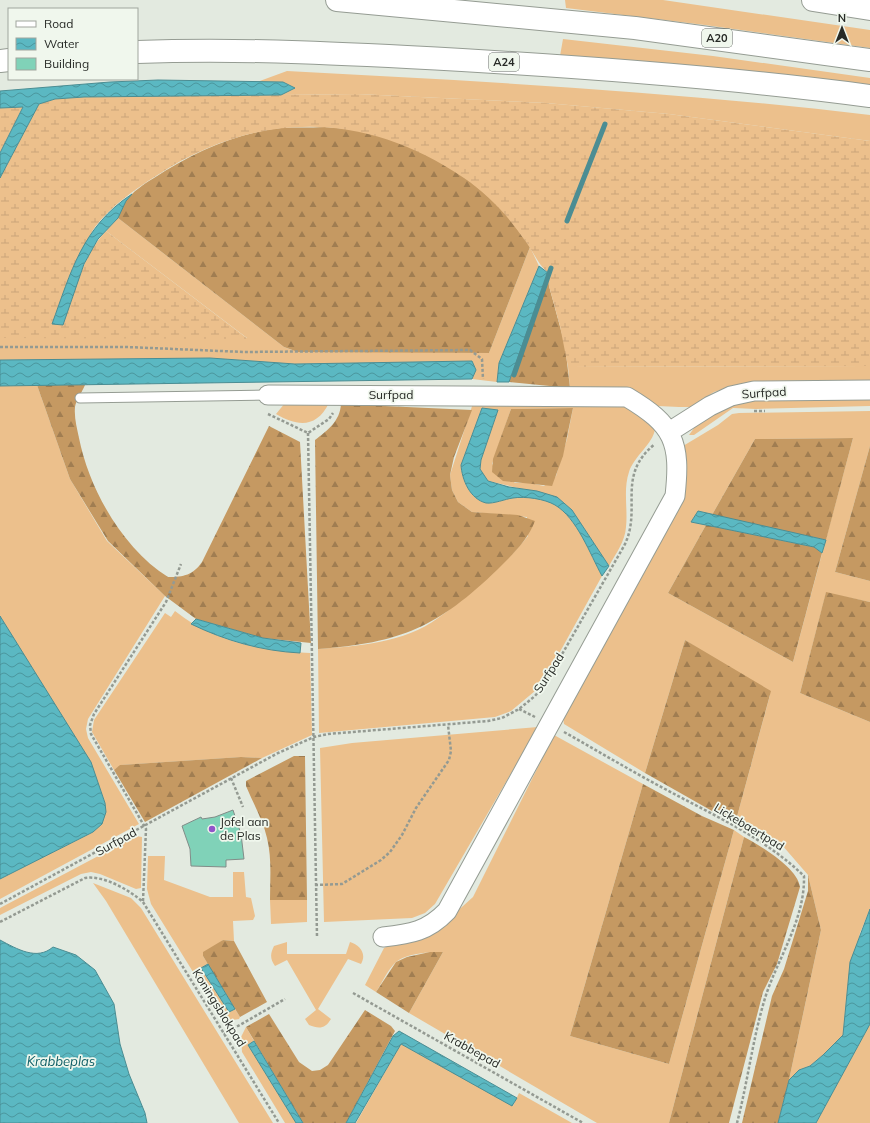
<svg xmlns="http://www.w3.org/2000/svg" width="870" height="1123" font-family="Mulish,sans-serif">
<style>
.grass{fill:#ecc08c;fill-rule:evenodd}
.forest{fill:url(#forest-firs)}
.wetland{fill:url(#wetland-marsh)}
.water{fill:url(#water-waves);stroke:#4b8d93}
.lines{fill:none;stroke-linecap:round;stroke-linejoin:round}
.stream{stroke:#4b8d93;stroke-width:5}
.building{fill:#80d2b8;stroke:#818c88}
.service-casing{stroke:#959c93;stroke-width:11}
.minor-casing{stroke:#959c93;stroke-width:21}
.motorway-casing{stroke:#959c93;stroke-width:24}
.path{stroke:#949a92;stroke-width:2.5;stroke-dasharray:3 2;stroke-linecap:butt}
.service{stroke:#fff;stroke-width:9}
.minor{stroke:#fff;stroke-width:19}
.motorway{stroke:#fff;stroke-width:22}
.poi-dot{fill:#9154ca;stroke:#f0f7ed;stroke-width:1.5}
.labels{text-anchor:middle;stroke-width:3.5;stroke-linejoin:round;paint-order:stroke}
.shield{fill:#f0f7ed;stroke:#636862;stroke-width:1}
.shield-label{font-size:11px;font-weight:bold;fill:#272a26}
.street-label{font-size:12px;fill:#272a26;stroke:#f0f7ed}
.poi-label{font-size:12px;fill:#272a26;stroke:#f0f7ed;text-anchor:start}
.water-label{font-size:13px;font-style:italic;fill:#116068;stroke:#f0f7ed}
</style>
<defs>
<pattern id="forest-firs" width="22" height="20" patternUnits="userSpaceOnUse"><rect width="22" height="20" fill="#c59962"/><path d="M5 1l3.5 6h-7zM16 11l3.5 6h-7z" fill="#a07d51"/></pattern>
<pattern id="wetland-marsh" width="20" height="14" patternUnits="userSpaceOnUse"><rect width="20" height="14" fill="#ecc08c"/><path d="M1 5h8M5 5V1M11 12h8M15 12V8" fill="none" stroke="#caa579"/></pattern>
<pattern id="water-waves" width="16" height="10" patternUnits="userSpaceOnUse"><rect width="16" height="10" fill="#5bb8c2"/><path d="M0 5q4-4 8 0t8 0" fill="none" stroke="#4b969d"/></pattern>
</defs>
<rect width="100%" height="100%" fill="#e3eae0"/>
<path class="grass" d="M565,0H663L870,30V48L705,25L566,8Z
M563,39L713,56L870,78V85L560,56Z
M287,71C481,81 676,92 870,115V141L669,114L546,103L357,94L281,95L295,88L283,82H257Z
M118,218L284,347L292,350L489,353L530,247L539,266L499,363L497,382L472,379L476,370L472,361L295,364L210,358L0,360V338H247L106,231Z
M870,366V380L759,381L736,385L714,392L690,407H679L658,406L627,387L570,388L568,367Z
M37,385L70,479L107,541L165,596L88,719L86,729L88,738L139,824L0,899V879L93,832L105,803L101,791L0,616V386Z
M870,397V406L756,409L733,408L694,435H689L697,424L722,408L751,400Z
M474,400H612L640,409L655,429C653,444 634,456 629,472C623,490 628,509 626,527C625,542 616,553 609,566L572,510L557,497L488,481L480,469L481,460L498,410L482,408L461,465C462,480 470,499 486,503C494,504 505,499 513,498C525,496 545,499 555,505C577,518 590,554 602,576L541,686L511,711L495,717L319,733L318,649C358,646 404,643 438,618C450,610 460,600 471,591C492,574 511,557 528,536L527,517L472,512L458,502L452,490L450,475ZM573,408L567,439L556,476L544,486L530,483H515L492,464L511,409Z
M285,403H329C316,429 297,426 276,414Z
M870,411V446L835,572L870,581V602L826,593L800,693L870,722V909L860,933L848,985L843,1035L823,1055L810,1066L799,1070L789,1080L821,930L808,875L782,845L747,832L735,824L770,695L685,640L645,773L564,724L563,717L680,505L683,446L718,425L732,414L739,413ZM853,438L793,662L668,593L706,525L691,522L698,511L712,515L755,439Z
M175,611C213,642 262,651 310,653L312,735L262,758L241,757L121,765L114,770L92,732L94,720L165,613L171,617Z
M538,727L435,904L425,913L412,918L324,922L320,748L352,743Z
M554,735L643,784L570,1036L669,1064L734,830L744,837L669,1123H597L409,1013L443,952C429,952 407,953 396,962C388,969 382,983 376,992L365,985L384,948L453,915L473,897Z
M136,836L142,837L141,888L136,889L100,874L91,872L81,874L0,915V908Z
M148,856H165L164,880L210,897H233V872H244L246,897L251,898L255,916L253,920L233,921L234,941L223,940L203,956L208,964L201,969L229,1012L235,1009L240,1017L239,1019C231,1021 226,1019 219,1014L151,904L147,889Z
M93,883L131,898L141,908L273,1123H239L106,901Z
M270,900H307V922L271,924Z
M287,942V954H346L350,942C360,945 367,954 361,964L348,959L318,1009L331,1019C325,1029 319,1029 309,1025L305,1019L316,1010L287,960L275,966C270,959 270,954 274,946Z
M870,1024V1123H816Z
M246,1027L254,1041L248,1045L296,1123H285L242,1052L241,1037Z
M401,1044L513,1106L519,1093L572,1123H356Z"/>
<path class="forest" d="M324,127C334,128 345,128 355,130C404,139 463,169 498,206C510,218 520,233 530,247L489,353L298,352L284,347L118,218C120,213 122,206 126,201C132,192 144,184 154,178C192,153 236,133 281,128C295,127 310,128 324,127Z
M548,273L549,286L565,345L570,388L509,382Z
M37,385H85C82,392 76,400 75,407C74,418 77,428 79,438C89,489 123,549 168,577C184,577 193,575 202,562L269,426L300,442L311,643L263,638L196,619L165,596L108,541L70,479Z
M341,404L472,410L454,457L450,475L452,490L458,502L472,512L518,515L535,521C528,540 512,555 498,569C438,627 401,643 318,649L315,440C328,430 340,421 341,404Z
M573,408L563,456L552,486L503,481L492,472L493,459L511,409Z
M853,438L826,540L712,515L755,439Z
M870,446V581L835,572Z
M706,525L814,547L822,553L793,662L668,593Z
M826,592L870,602V722L800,693Z
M685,640L771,691L735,824L645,773Z
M294,756H305L307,900H270C270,880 272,858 267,838C263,820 253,803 246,786V781Z
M241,757L262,758L145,822L114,770L120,765Z
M643,784L702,816L734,830L669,1064L570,1036Z
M744,837C761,846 798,868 800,887L777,964L763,992L729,1123H669Z
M808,875L821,930L789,1080L778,1123H742L772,996L784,969L808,891Z
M223,940L234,941L267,1002L240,1017L203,956V952Z
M430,952H443L409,1013L376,992L396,962L407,957Z
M365,1010L391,1026L395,1031L346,1123H303L246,1027L269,1014L299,1062L312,1071L320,1070L328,1065Z"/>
<path class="wetland" d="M357,94L546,103L669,114L870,141V366L568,367L560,326L549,286L548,273C538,264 534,253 526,242C509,217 489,195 464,178C364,110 257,110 156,176C134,190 111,206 95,227C90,233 88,244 86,251C78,276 70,301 63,325C74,293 82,256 106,231L248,339L0,338V178L39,104L55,99L84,97Z
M23,107L0,153V108Z"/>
<path class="water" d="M158,80L283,82L295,88L281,95L84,97L55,99L39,104L0,178V153L23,107L0,108V91L110,82Z
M132,194L126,201L118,218L98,239L84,264L63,325L52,324C71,272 82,227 132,194Z
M539,266L548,273L509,382H497L499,363Z
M210,358L295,364L472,361L476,370L472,379L0,386V360Z
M482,408L498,410L481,460L480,469L488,481L509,487L537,491L557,497L572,510L609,566L602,576C590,554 577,518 555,505C545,499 525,496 513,498C505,499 494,504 486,503C470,499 462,480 461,465Z
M698,511L826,540L822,553L814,547L691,522Z
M0,616L91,762L105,803L106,812L102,824L93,832L0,879Z
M196,619L263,638L301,643L300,653C262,651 226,641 191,624Z
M870,909V1024L816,1123H778L789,1080L799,1070L810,1066L823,1055L843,1035L850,962Z
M0,940C17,949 37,961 53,947L76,955L95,970L114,1004L120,1044L129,1074L145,1113L147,1123H0Z
M208,964L235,1009L229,1012L201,968Z
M399,1031L517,1098L512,1106L401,1044L355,1123H346L393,1036Z
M254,1041L303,1123H296L248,1045Z"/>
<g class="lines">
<path class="stream" d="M567,221L605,124
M514,375L551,268"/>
</g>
<path class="building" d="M233,810L241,834L244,859L226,860V867L191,866L190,849L182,826L201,817L202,819L215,817Z"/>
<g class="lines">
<g class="service-casing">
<path id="service" d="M80,398L268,395"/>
</g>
<g class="minor-casing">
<path id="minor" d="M268,395L627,397C674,425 681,442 675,496L447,911C428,931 411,934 383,937
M669,432L710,406L731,396L754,391L870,390"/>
</g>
<g class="motorway-casing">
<path id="motorway" d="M337,0L635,28L870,60
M813,0L870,9
M137,52C245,48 354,54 462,60C599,68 734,78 870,96
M0,61L9,60"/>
</g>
<path class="path" d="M0,347H127L244,352L470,350L482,359L483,379
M754,411H765
M268,414L308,433L329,419L333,413
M308,433L317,937
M519,709L535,717
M564,732C598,751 631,771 665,789C713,815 765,838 804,876C805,919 779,956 766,995C753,1036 748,1081 737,1123
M231,778L243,807
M315,885L342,884L381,860L390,852L402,835L416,808L449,760L451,751L448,725
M143,901L146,829L91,734L90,725L94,714L166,602L181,564
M0,904L278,753L314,737L328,734L488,721L502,718L519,709L535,696L545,684L624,546C643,509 615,476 655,444
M0,922L85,878C104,875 129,890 143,902L279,1123
M353,993L583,1123
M224,1034L285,999"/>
<use href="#service" class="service"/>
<use href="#minor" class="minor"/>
<use href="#motorway" class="motorway"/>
</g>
<circle class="poi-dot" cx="212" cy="829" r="4"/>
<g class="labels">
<g class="shield">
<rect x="702" y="29" width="30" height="18" rx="3"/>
<rect x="489" y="53" width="30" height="18" rx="3"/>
</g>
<g class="shield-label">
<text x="717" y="42">A20</text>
<text x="504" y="66">A24</text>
</g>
<g class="street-label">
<text transform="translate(764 393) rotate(-4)" y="4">Surfpad</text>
<text x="391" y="399">Surfpad</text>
<text transform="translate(549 673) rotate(-57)" y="4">Surfpad</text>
<text transform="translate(749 827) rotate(31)" y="4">Lickebaertpad</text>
<text transform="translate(116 842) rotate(-29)" y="4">Surfpad</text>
<text transform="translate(219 1008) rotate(58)" y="4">Koningsblokpad</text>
<text transform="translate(472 1050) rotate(29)" y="4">Krabbepad</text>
</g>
<g class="poi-label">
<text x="220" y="826">Jofel aan<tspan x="220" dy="14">de Plas</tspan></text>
</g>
<g class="water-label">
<text x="61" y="1066">Krabbeplas</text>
</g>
</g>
<rect x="8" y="8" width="130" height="72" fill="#f0f7ed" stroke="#a0a59d"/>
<rect x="16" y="21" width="20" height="6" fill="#ffffff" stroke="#a0a59d"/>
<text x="44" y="28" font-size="12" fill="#272a26">Road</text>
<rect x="16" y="38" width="20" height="12" fill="url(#water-waves)" stroke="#a0a59d"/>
<text x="44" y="48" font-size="12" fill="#272a26">Water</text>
<rect x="16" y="58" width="20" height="12" fill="#80d2b8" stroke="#a0a59d"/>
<text x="44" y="68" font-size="12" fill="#272a26">Building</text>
<g transform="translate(842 28)" stroke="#f0f7ed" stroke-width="3" paint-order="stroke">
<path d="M0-3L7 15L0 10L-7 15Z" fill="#272a26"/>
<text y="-6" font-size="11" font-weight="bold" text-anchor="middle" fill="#272a26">N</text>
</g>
</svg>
